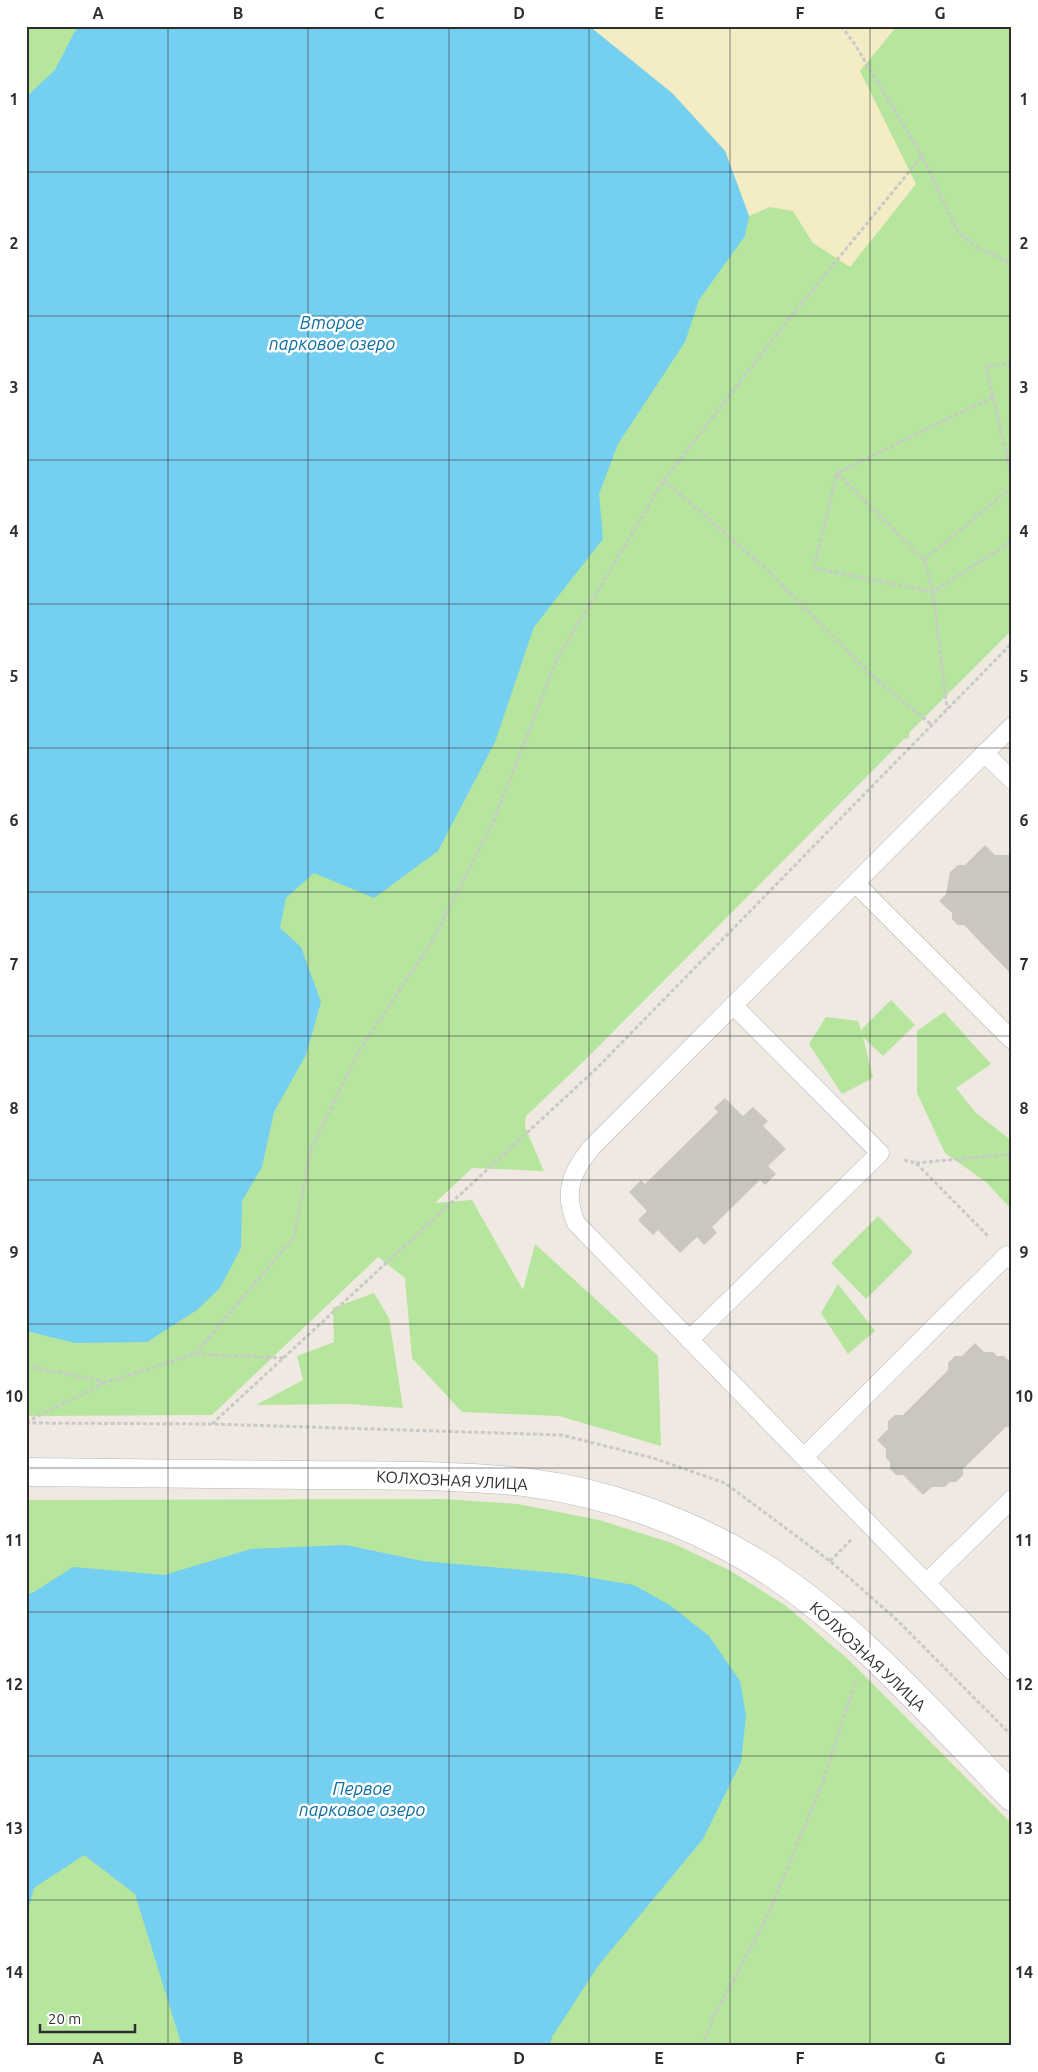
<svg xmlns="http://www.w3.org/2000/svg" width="1038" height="2072" font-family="Ubuntu,sans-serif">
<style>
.green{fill:#b6e59e}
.sand{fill:#f3ecc5}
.water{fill:#75cff0}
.building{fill:#cbc7bf}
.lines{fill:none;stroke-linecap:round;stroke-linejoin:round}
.lane-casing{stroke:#b4b7c1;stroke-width:19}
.secondary-casing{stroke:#b4b7c1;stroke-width:29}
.path{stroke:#c9c9c9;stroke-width:3;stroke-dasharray:4 2.5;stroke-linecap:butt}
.lane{stroke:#fff;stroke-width:18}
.secondary{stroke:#fff;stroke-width:28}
.grid{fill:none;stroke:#2e2e2e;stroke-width:1;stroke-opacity:0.55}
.labels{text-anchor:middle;stroke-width:5;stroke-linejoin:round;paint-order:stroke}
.street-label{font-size:16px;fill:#2e2e2e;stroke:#fff}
.water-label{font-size:18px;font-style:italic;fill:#0d6fa3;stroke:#fff}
.neatline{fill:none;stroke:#2e2e2e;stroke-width:2}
.grid-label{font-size:16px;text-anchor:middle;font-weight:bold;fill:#2e2e2e}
</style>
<rect width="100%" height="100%" fill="#efe9e1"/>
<path class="green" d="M26,26H1012V630L909,733V738L904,739L584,1061L526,1116L525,1127L544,1171L472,1168L435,1203L472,1200L523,1290L535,1244L658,1356L661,1446L559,1416L462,1412L412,1358L405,1278L378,1257L212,1415L26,1416Z
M891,1000L915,1025L883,1056L863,1037L873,1078L842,1094L809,1044L826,1017L858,1021L861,1030Z
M944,1012L991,1064L956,1088L976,1113L1012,1141V1210L986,1182L945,1153L917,1093V1031Z
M878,1216L913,1252L866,1299L831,1263Z
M838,1284L875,1331L848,1354L821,1313Z
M374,1293L389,1318L403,1408L348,1404L256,1405L303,1380L297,1356L334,1342L333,1308Z
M443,1499L518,1504L599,1520L672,1543L731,1571L786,1606L850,1661L1012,1824V2046H26V1500Z"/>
<path class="sand" d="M589,26H897L860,71L916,184L850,267L813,243L793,211L770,207L749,216L725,151L672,93Z"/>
<path class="water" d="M80,26H589L672,93L725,151L749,216L745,236L699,300L685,342L618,444L599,494L603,539L534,627L495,742L438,851L374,898L314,873L286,898L280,928L301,947L321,1002L306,1055L274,1112L262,1167L242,1201L241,1248L220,1288L197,1310L147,1342L75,1343L26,1331V97L55,70L75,31Z
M346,1545L422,1561L569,1574L634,1585L671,1606L709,1636L740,1681L746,1716L741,1762L703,1839L598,1966L552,2037L550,2046H182L135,1894L84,1855L34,1888L26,1918V1594L34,1592L73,1567L164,1575L251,1549Z"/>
<path class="building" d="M985,845L995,855H1009L1012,858L1010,973L964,925H958L952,919V913L939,901L946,894L950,872L958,865H965Z
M725,1098L743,1116L753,1107L768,1121L763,1126L786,1149L768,1166L776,1174L765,1185L760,1180L712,1227L717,1233L704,1245L697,1237L680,1253L658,1230L653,1235L638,1220L647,1211L629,1192L641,1180L645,1184L718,1112L714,1108Z
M975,1343L984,1352H993L997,1356H1004L1010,1362L1012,1427H1006L963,1469V1475L956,1482H950L945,1487H932L923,1495L903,1475H896L890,1469V1462L886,1458V1449L877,1440L888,1429V1421L895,1415H903L948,1370V1363L955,1356H962Z"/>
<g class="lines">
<g class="lane-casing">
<path id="lane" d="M1012,726L592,1147C571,1172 563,1192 576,1223L1012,1671
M984,753L1012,780
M855,883L1012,1040
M689,1340L880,1153L733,1005
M804,1457L1007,1255L1012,1260
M926,1583L1012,1499"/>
</g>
<g class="secondary-casing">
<path id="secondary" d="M26,1472C120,1473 213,1474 306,1475C381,1476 457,1474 531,1483C606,1493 683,1520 748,1558C847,1616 932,1715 1012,1797"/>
</g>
<path class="path" d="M841,26L854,43L922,156L958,232L978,248L1012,263
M1006,26L1012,32
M1012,362L986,367L1012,478
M993,397L837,473L814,568L933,592L1012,541
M837,473L924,560L933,592L947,709
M664,480L768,571L869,673L932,725
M924,560L1012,487
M904,1160L916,1163L989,1237
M916,1163L1012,1154
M195,1354L283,1358
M26,1366L107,1382L195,1354L294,1237L311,1149L359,1051L431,943L494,820L557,659L664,480L787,321L922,156
M26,1422L106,1382
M26,1423L212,1424L562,1435L653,1458L725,1483L830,1561L897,1620L1012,1736
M212,1424L597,1068L1012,643
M830,1561L851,1540
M703,2046L712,2020L768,1915L822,1784L856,1681"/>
<use href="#lane" class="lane"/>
<use href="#secondary" class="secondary"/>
</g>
<path class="grid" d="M168,26V2046M308,26V2046M449,26V2046M589,26V2046M730,26V2046M870,26V2046M26,172H1012M26,316H1012M26,460H1012M26,604H1012M26,748H1012M26,892H1012M26,1036H1012M26,1180H1012M26,1324H1012M26,1468H1012M26,1612H1012M26,1756H1012M26,1900H1012"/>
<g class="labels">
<g class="street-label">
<text transform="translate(452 1480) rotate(3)" y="6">КОЛХОЗНАЯ УЛИЦА</text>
<text transform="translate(868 1656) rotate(43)" y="6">КОЛХОЗНАЯ УЛИЦА</text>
</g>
<g class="water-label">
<text x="332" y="329">Второе<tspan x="332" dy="21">парковое озеро</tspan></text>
<text x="362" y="1795">Первое<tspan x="362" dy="21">парковое озеро</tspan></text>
</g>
</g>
<rect width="1038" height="2072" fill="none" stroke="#ffffff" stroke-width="55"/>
<path d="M40 2024v8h95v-8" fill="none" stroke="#2e2e2e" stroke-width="2.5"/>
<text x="48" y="2024" font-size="15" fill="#2e2e2e" stroke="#ffffff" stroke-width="4" paint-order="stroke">20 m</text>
<rect x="28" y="28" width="982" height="2016" class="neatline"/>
<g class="grid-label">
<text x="98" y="19">A</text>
<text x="238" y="19">B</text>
<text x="379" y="19">C</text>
<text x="519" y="19">D</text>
<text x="659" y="19">E</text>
<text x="800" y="19">F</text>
<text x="940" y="19">G</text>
<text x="14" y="105">1</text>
<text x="1024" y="105">1</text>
<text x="14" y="249">2</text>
<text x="1024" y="249">2</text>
<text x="14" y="393">3</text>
<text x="1024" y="393">3</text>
<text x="14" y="537">4</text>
<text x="1024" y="537">4</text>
<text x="14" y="682">5</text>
<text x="1024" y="682">5</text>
<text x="14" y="826">6</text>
<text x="1024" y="826">6</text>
<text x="14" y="970">7</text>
<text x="1024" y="970">7</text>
<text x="14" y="1114">8</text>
<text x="1024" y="1114">8</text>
<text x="14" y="1258">9</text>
<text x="1024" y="1258">9</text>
<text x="14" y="1402">10</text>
<text x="1024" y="1402">10</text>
<text x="14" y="1546">11</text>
<text x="1024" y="1546">11</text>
<text x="14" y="1690">12</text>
<text x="1024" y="1690">12</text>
<text x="14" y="1834">13</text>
<text x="1024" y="1834">13</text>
<text x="14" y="1978">14</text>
<text x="1024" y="1978">14</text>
<text x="98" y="2064">A</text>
<text x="238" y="2064">B</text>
<text x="379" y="2064">C</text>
<text x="519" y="2064">D</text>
<text x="659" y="2064">E</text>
<text x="800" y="2064">F</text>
<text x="940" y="2064">G</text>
</g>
</svg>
